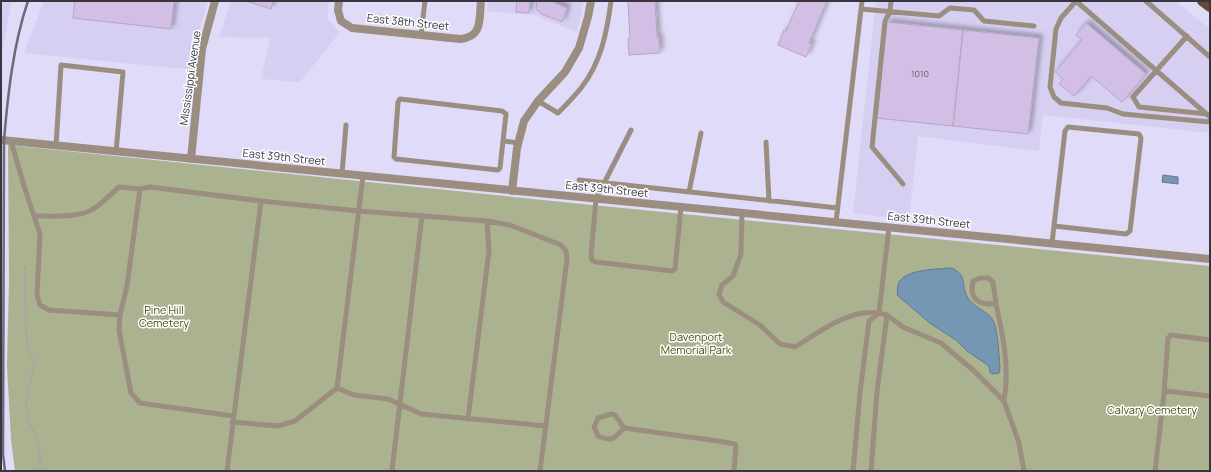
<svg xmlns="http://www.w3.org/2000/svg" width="1211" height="472" font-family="Manrope,sans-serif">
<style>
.built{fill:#d6cff2}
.green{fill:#aab290}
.water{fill:#7497b3;stroke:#627a90}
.building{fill:#d3bfe6;stroke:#b4a7c0;filter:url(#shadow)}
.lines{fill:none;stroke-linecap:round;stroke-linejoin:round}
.path{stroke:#a39fb5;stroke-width:1.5;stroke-dasharray:3 2;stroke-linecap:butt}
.lane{stroke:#9b8e80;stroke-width:5}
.street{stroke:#9b8e80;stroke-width:8}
.primary{stroke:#624b32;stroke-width:10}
.rail{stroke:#6d6a7a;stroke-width:2.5}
.labels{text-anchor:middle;stroke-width:3;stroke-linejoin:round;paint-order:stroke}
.number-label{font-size:9px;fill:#5e586a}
.street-label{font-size:11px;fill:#373540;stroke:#fff}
.park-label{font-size:11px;fill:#48510e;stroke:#fff}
</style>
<defs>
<filter id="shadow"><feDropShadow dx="3.5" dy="-3.5" stdDeviation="2" flood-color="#0004"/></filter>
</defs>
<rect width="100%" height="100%" fill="#e0dbf8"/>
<path class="built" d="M1,1H12L1,56Z
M44,1H208L197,37L195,70L24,53Z
M231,1H329L327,19L340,32L300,82L261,79L270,38L219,37Z
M488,1H584L577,32L534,15L487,11Z
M876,1H1176L1210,29V133L1043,115L1039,151L918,136L909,220L853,213Z"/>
<path class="green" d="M8,145L582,204L1210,266V471H15L11,440L7,366L9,281Z"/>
<path class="water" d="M1163,175L1178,177V184L1162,182Z
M952,268C969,277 960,283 967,296C971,306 986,310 992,319C998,327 999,357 1000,368L999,373L992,374L990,372L989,366L967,351L956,340L931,324L897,295C898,291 897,285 899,282C907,269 938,269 952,268Z"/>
<path class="building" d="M75,1H174L171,29L73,18Z
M246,1H273L271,9Z
M517,1H530L529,13L516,12Z
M537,1H551L567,8L562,22L541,14L536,9Z
M628,1H655L657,37H659L660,53L629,55L628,39H630Z
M799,1H827L809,43L812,44L806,57L778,45L784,30L786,31Z
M887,22L963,30L953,126L877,118Z
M1086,23L1146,74L1122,102L1091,76L1074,96L1059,84L1063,79L1055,72L1082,40L1076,35Z
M963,30L1039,38L1028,134L953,126Z"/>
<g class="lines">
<path class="path" d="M25,267V301L27,343L34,362L31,380L26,402L28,419L38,441L40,455V471"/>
<path class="lane" d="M891,1L890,12L885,21L872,147L903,184
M1076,1L1061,18L1056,29L1050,87L1054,97L1061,103L1107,108L1123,114L1210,122
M1076,1L1210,117
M1146,1L1210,57
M861,9L939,16L950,8L974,10L984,21L1034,26
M421,35L425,1
M1187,36L1133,97L1139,107L1207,114
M400,99L502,111L506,114L500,168L498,170L396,159L394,157L398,102Z
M538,101L558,113C566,105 574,97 581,88C601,63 607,32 611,1
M631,130L596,199L591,255L592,260L596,262L672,271L675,269L681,207
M11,141L24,186L40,234L37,295L40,305L49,310L120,315
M504,141L519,143
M766,142L769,201
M56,146L61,65L123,72L116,152
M342,174L346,125
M579,180L838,208
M689,192L701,133
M742,213L741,254L733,276L722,285L719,294L723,302L760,325L780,344L795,347C816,334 838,317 863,313C868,312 874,313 879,313L889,227
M35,216C50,216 80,218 93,209C102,204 111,194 119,187L140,189
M836,222L862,1
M1052,243L1065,131L1068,127L1139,134L1141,138L1130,231L1126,234L1054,226
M980,278H988L993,282L996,304C979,305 969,300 973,281Z
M996,304C1003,336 1010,368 1004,401
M337,388L363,176
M1164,394L1166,391L1210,396
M233,416L140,403L131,393L119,330L120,315L127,286L140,189L150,187L261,201L359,211L487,221L510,225L561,245L566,251L567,259L540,471
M468,419L489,251L487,221
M232,422L278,426L295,421L337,388L354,395L388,399L421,414L546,426
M624,428L615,415L611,414L598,418L594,427L598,436C613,442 613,439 624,428L718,441L735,444L736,447L734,471
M227,471L261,201
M392,471L422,215
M853,471L860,393L869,321L879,313L887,315L903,327L941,343L973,370L1004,401L1019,443L1024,471
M871,471L877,392L887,315
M1155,471L1164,394L1168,338L1171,335L1210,340"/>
<path class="street" d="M339,1L338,10L341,21L352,28L460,39C483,37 479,19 481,1
M1,140L1210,259
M191,159L202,49L215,1
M512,191L517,148L524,121L538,101L565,72L579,48L588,17L591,1"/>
<path class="primary" d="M1202,1L1210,7"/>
<path class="rail" d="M5,471L3,454L4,140C8,94 13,45 28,1"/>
</g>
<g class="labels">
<g class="number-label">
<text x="920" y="77">1010</text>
</g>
<g class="street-label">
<text transform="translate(408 22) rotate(6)" y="4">East 38th Street</text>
<text transform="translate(190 78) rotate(-82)" y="4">Mississippi Avenue</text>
<text transform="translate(284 157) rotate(6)" y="4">East 39th Street</text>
<text transform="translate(607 189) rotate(6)" y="4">East 39th Street</text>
<text transform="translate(929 220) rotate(6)" y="4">East 39th Street</text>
</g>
<g class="park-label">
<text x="164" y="314">Pine Hill<tspan x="164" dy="13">Cemetery</tspan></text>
<text x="696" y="341">Davenport<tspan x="696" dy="13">Memorial Park</tspan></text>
<text x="1152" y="414">Calvary Cemetery</text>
</g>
</g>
<rect width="1211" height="472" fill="none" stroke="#373540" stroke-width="4"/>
</svg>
